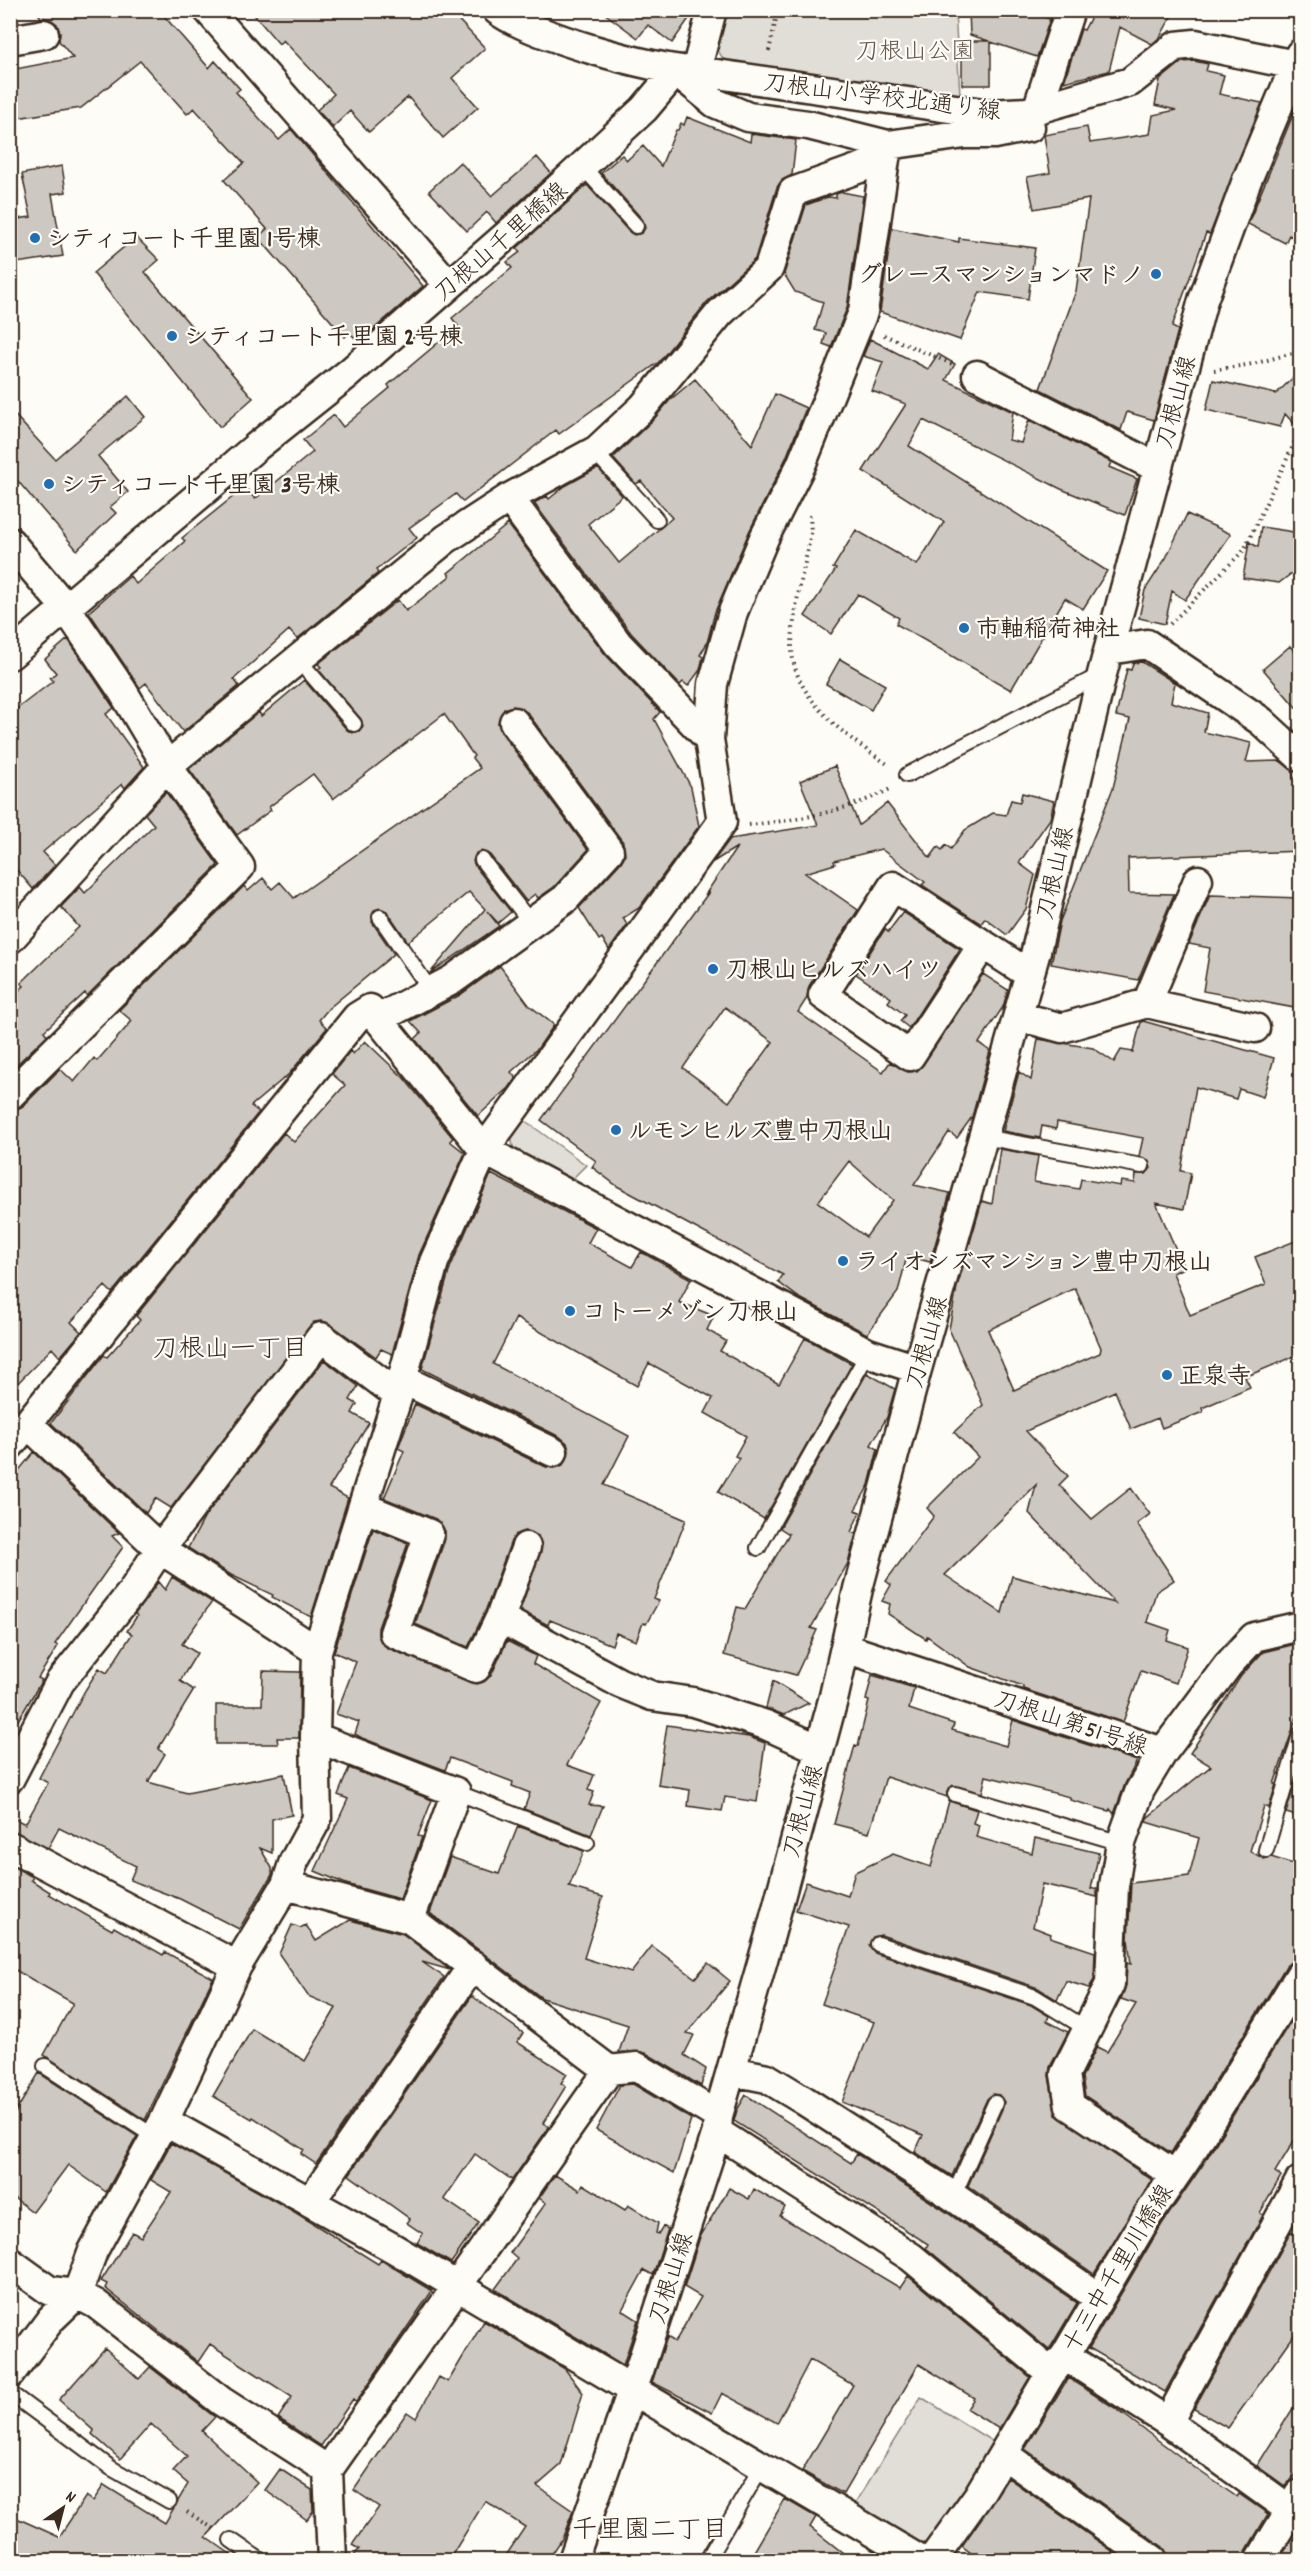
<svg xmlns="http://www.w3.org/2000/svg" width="1311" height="2571" font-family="Dekko,'Klee One',sans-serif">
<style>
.green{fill:#e1ded7;stroke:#8e847a;stroke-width:1.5}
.building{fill:#cdc8c2;stroke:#3b2a1e;stroke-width:1.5;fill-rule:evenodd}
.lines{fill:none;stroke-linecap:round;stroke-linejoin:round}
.service-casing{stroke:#3b2a1e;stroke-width:18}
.minor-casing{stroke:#3b2a1e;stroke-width:33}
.path{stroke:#3b2a1e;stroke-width:4;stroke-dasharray:1.5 4.5;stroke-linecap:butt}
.service{stroke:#fdfcf7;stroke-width:14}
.minor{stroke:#fdfcf7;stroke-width:28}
.poi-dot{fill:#1f6fb2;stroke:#fdfcf7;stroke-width:2}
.labels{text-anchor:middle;stroke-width:4.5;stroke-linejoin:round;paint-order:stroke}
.park-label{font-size:24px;fill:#64574c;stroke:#fdfcf7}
.street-label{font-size:24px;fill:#3b2a1e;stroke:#fdfcf7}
.poi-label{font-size:24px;font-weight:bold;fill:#3b2a1e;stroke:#fdfcf7;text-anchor:start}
.neighbourhood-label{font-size:26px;fill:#3b2a1e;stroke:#fdfcf7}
</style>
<rect width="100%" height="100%" fill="#fdfcf7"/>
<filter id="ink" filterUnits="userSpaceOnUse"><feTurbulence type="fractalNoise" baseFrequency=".0167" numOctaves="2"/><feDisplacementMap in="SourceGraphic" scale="12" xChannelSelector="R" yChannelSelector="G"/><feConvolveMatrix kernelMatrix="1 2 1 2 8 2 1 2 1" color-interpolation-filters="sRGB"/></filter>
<g filter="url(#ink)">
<path class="green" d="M724,11H955L960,95L727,66L715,45Z
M524,1120L586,1165L569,1182L514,1151L511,1137Z
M921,2397L995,2443L933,2543L922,2551L853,2507Z"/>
<path class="building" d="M36,10H159L209,68L215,61L240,89L236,92L279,140L291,129L423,286L359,342L349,332L345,337L258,237L267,229L224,180L244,163L194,108L187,114L140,61L81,108L10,119V70L73,58L59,41L60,32L57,24L50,19L41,18Z
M250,10H449L485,48L452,78L478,107L443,138L408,97L369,132L350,111L333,127L317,110L334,94L283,40L279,44Z
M600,10H695L672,43L648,25L638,38Z
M969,10H1021L1050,19L1037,57L991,42V85H962V41H989L970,35Z
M1089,10H1175L1160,37L1152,44L1120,27L1109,71L1064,82L1081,29L1084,30L1093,13Z
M1194,61L1208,64L1206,71L1224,75L1219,94L1262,103L1210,234L1206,233L1172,327L1178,330L1154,420L1127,412L1121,430L1040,389L1076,291L1089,199L1034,209L1027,177L1050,173L1044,135L1087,127L1090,143L1150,134L1153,115L1176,110L1155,105L1160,80L1182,62Z
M1295,110L1300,111V241L1289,235L1285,243L1248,224Z
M687,117L750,142L751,134L796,140L792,175L782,180L777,187L755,259L707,302L659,362L559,434L556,430L463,502L456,494L409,528L417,538L376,570L378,573L297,639L289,630L234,679L239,686L183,732L146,683L140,688L89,612L130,576L136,584L185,541L182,538L245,487L255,499L313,452L303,440L334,415L343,427L390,388L388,385L458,326L452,318L512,268L507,262L520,252L517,248L587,185L629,232L634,235L642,233L645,228L643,220L601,173L622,155L627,160L643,146L661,166L676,130H678L681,123L684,125Z
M537,157L551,173L496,223L487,212L467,231L429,191L460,162L492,196Z
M62,166L66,192L52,194L63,256L10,264V220L31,217L22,174Z
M842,192L863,196L847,308L831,347L823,344L826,333L815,330L823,302L795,292L784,274L806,205L828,197L836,198V194Z
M892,228L959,242V238L1035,248L1028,299L980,292L960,340L880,312Z
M136,237L159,260L145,272L253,398L220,427L93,273Z
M870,339L928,369L938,354L955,364L946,380L1013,412L1009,440L1021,443L1029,420L1111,462L1109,467L1137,479L1125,515L1061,489L923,420L909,446L1107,571L1083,609L1065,598L1011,690L896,624L899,618L858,594L831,634L805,616L836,569L833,568L856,530L917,565L944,522L863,471L906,404L872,391L883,362L863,356Z
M1300,371V430L1285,414L1280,427L1206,410L1213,380L1276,394Z
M695,379L752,445L775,394L806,408L786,458L749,532L715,612L707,643L700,655L703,657L700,670L688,686L683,682L680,685L631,633L534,503L547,496L549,499L565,486L598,468L622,496L588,524L619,563L672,518L641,481L636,484L613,458L654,419L670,400Z
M128,396L145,417L98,456L128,492L110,507L116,513L77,550L10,472V410L55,459Z
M1187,514L1231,534L1185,600L1172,591L1165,624L1139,618L1145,590L1166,558Z
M508,524L605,654L660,712L654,719L691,787L699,826L639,908L623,918L627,925L609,950L602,938L599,940L579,908L621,862L625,855L623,842L527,712L513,706L504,709L498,723L501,732L588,850L554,887L538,898L535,894L526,901L489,854L481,851L476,853L473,861L475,866L511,912L498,923L487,911L499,926L430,973L485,909L469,892L408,942L387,911L380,908L374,910L372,922L394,954L329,1008L319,1020L327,1028L289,1074L251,1106L259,1112L112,1293L105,1286L71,1322L81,1332L60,1357L52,1348L10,1391V1111L22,1107L60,1069L74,1082L94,1058L97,1061L132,1021L119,1010L244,886L248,891L263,878L272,889L280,882L294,898L480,768L472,758L474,756L444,714L333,799L313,774L269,807L271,810L237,835L189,769L259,712L261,716L304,680L347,730L352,733L359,731L363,726L361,719L318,669L321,667L318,664L398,600L406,611L450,576L448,573Z
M1261,527L1300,533V567L1279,583L1243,578L1249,542L1258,547Z
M68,639L114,708L106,714L144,767L125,788L122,784L43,852L55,865L33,889L10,862V714L53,681L50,678L56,673L45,659Z
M1290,646L1300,658V712L1263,669Z
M840,659L885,685L871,710L826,684Z
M1142,662L1175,683L1171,702L1208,713L1204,732L1251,743L1246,762L1280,761L1293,771V778H1300V851L1128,858L1129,893L1174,894L1138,980L1051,964L1060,921L1113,788L1130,719L1116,716L1127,669L1131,670L1133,663Z
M835,766L859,825L887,803L930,858L938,847L942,850L946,845L951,849L965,830L993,813L1006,815L1011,800L1020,802L1022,793L1054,801L1050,819L1019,863L1035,875L1026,909L1007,935L985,918L981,924L922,885L925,882L881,849L834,861L835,864L805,873L858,910L809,986L807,998L798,1012L883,1072L890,1062L908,1072L917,1071L923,1065L983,974L1008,990L1003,1007L979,1043L990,1051L972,1117L957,1138L949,1132L914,1185L950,1193L930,1262L907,1256L898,1292L867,1334L798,1297L778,1282L783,1275L617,1186L592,1167L596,1161L541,1120L709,892L705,895L737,847L713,862L730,839L818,825L800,781ZM725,1007L773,1042L729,1102L683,1068ZM849,1161L893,1200L866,1237L818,1202Z
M166,792L218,865L87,996L85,993L44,1031L47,1035L10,1071V999L24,986L21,983L79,927L61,907L80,887L85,893L154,825L145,814Z
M1210,895L1300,898V1009L1203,991L1210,948L1189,944Z
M903,912L960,949L909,1028L900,1021L905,1015L888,1002L891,998L856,974L885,929L888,932Z
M500,966L529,1005L554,1025L538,1048L511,1072L516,1078L509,1088L478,1116L415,1039L421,1033L410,1021L460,995Z
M1143,1021L1274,1058L1263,1097L1239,1089L1236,1099L1196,1087L1181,1171L1191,1173L1184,1209L1156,1203L1184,1268L1173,1273L1190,1315L1266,1284L1255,1257L1300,1239V1354L1245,1377L1250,1387L1202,1408L1203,1412L1162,1428L1158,1418L1131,1429L1115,1391L1026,1431L1068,1476L1059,1485L1092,1519L1131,1488L1150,1514L1137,1524L1174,1580L1156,1592L1147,1622L1170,1630L1167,1640L1188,1647L1176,1683L1141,1671L1123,1722L1023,1689V1686L970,1667L927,1636L926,1639L888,1614L890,1604L882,1601L891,1585L886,1581L934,1516L927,1508L978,1457L954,1432L983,1405L949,1329L957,1287L982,1201L992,1204L1000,1149L1038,1156L1034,1182L1079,1189L1081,1179L1120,1186L1121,1181L1135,1183L1136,1174H1146L1151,1168L1148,1160L1139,1156L1143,1138L1057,1122L1056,1129L1042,1126L1040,1138L1003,1131L1019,1072L1031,1080L1038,1039L1093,1048L1114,1062L1121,1050L1133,1052L1141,1022ZM1075,1288L1101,1348L1100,1353L1014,1390L988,1330ZM1036,1485L1029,1513L1115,1603L1012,1576L1002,1613L945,1575Z
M365,1041L403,1077L453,1138L450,1141L465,1153L419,1255L392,1354L381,1349L376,1357L330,1324L322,1321L314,1322L171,1508L155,1498L146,1513L51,1423L104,1355L107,1357L140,1320L136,1316L284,1133L294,1142L345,1085L332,1074L350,1051L353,1054Z
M491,1174L596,1228L588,1243L632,1267L641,1252L691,1279L679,1302L714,1316L707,1330L726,1341L720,1351L779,1384L805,1338L852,1364L764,1519L718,1492L739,1458L735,1456L746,1436L705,1413L713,1398L649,1363L637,1386L516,1318L493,1364L629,1436L604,1485L686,1520L654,1599L659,1601L646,1624L643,1623L636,1641L616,1633L612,1645L550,1620L548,1625L520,1610L542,1545L538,1536L524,1531L516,1534L511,1541L485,1612L468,1647L415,1624L445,1539V1531L436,1519L384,1498L404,1451L398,1448L415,1404L546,1467L555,1468L563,1465L569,1451L567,1443L560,1437L422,1369L450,1268Z
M324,1360L358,1386L350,1400L357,1404L352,1413L369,1423L329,1488L348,1498L311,1617L272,1597L273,1595L231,1575L188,1548L206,1515Z
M867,1373L895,1389L887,1417L871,1445L878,1449L869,1485L855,1510L860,1512L851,1532L856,1534L848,1563L811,1628L817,1630L796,1675L724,1655L737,1607L745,1609L789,1534L780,1528Z
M34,1452L119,1533L112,1536L123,1547L55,1644L58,1646L38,1678L42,1680L10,1734V1481Z
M373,1529L408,1543L378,1628V1636L387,1648L477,1684L491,1676L507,1641L536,1656L533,1664L601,1703L567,1765L594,1775L588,1790L594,1792L589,1805L603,1806L591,1835L524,1809L530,1793L512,1786L513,1782L450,1758L445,1770L362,1738L355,1734L359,1722L336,1714L356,1662L334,1652Z
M172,1577L212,1602L182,1644L197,1653L180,1681L194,1690L158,1749L165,1754L148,1782L187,1793L284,1774L292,1815L272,1819V1853L260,1848L272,1868V1875L239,1929L180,1899L130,1880L136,1866L59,1828L48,1848L10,1830V1816L25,1824L48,1783L39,1778L84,1692L99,1668L107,1673L132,1634L127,1631L137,1616L135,1614L158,1582L165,1590Z
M1300,1643V1708L1274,1784H1276L1269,1808L1264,1806L1250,1851L1264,1859L1271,1857L1300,1866V1959L1293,1960L1286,1966L1171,2153L1085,2096L1082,2077L1097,2047L1107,2052L1136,2004L1121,1999L1126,1985L1127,1963L1131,1964L1128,1939L1131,1883L1189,1876L1199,1838L1146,1822L1147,1818L1211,1766L1190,1753L1241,1676L1263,1652Z
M263,1671L300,1672L299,1738H277L278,1744H216V1705H262Z
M872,1675L914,1688L909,1709L954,1724L952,1730L1006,1746L1013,1720L1137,1761L1125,1784L1114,1814L1110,1809L1109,1811L1070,1800V1797L986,1776L982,1793L953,1785L947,1791V1797L886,1777L869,1833L834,1824L855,1745L858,1746L869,1701L866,1700Z
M773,1681L809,1703L784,1715L766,1708Z
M667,1725L749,1737L765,1743L757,1802L725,1797L722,1811L688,1806L690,1790L658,1785Z
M349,1768L432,1800L418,1836L422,1837L400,1899L346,1884L315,1871L348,1799L338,1795Z
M1293,1790L1300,1792V1817L1286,1813Z
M949,1801L977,1810L973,1823L979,1825L976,1837L1032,1853L1035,1838L1099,1853L1091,1889L1097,1888V1897L1042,1884L1033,1927L1051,1934L1050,1937L1095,1952L1094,1980L1089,1988L1066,1981L1057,2000L1038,1988L881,1935L873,1937L869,1945L875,1953L1031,2005L1049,2016L1047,2021L1068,2032L1050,2067L1049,2076L1056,2115L1152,2180L1094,2274L968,2186L1003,2107L1004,2102L999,2095L993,2094L987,2099L952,2176L915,2152L923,2135L842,2102L874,2022L822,2004L849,1927L796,1910L806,1882L848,1896L855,1872L893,1854L931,1867Z
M518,1826L584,1851L569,1887L603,1897L584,1958L631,1973L652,1946L695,1978L708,1963L730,1981L687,2033L694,2035L684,2055L706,2069L701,2086L646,2053L619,2052L628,2025L542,1998L430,1913L450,1857L499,1874Z
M10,1865L33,1877L31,1880L50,1892L49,1894L112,1930L114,1927L163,1955L165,1952L213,1978L145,2120L44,2055L73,2003L10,1967Z
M350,1920L403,1934L450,1970L422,1962L444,1977L316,2164L301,2154L304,2150L253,2117L252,2119L213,2096L252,2029L305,2061L336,2008L308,1996L279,1954L292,1925L300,1928L306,1925L316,1941Z
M472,1996L523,2033L517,2042L567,2074L561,2083L566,2086L543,2123L549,2127L512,2180L475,2154L444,2199L479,2223L451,2263L417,2243L423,2234L407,2223L410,2219L349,2175Z
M1300,2006V2131L1275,2172L1281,2176L1260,2213L1263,2215L1165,2392L1089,2348L1162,2224L1202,2166Z
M39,2073L137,2136L106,2192L68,2165L33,2212L10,2195V2121Z
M633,2084L691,2119L674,2173L596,2130L620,2085Z
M746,2095L851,2163L857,2154L939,2207L1077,2303L1049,2350L926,2248L928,2244L734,2121L737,2110Z
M171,2143L293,2211L378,2264L381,2260L432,2291L356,2402L353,2399L321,2446L278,2418L292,2397L210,2344L198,2362L105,2288L107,2284L101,2281L132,2232L141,2237L171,2192L151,2180Z
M555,2175L580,2190L583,2184L625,2210L628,2205L658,2223L656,2233L658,2234L663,2226L668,2229L653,2275L644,2270L622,2310L638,2320L623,2365L495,2289L517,2259L510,2253L546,2203L539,2198Z
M729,2188L749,2199L754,2189L785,2207L780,2216L900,2288L908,2276L1030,2377L999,2429L967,2409L974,2398L919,2364L843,2494L802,2471L853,2385L810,2360L777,2423L722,2393L712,2413L652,2382L667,2337L675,2342L701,2297L684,2287L700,2237Z
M1291,2232L1300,2238V2327L1228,2428L1194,2409Z
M484,2321L565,2369L583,2393L561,2465L537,2486L573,2511L562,2539L548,2560H503L525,2527L485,2501L449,2560H351L359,2549L352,2545L379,2507L354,2490L407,2412L416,2418L439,2377L448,2382Z
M105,2348L139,2379L150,2367L212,2415L215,2417L202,2431L257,2482L206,2537L239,2560H10V2515L59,2537L86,2496L93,2501L104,2485L165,2523L188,2484L173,2471L187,2456L151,2424L120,2459L92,2434L94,2431L59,2400Z
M1068,2378L1115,2408L1198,2470L1237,2497L1239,2494L1268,2514L1246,2551L1244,2560H1169L1163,2547L1025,2449Z
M1300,2397V2471L1285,2486L1257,2466Z
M280,2469L312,2490L313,2511L307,2520L265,2490Z
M1008,2478L1125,2560H980L962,2546Z
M785,2499L816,2517L810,2527L852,2560H749Z
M1292,2539L1300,2545V2560H1279Z"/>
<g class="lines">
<g class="service-casing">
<path id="service" d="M583,167L636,226
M594,451L657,520
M297,658L354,724
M907,775L1100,675
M482,860L531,923
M380,917L431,991
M984,1137L1142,1166
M758,1548L868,1353
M456,1792L587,1843
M955,1794L1121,1843
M1266,1850L1300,1735
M878,1944L1035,1997L1087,2029
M45,2066L155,2137
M953,2197L995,2103
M10,2393L111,2468L169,2501
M231,2540L260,2560
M707,2560L762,2466"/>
</g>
<g class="minor-casing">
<path id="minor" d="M208,10L449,285
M497,10C530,35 655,71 696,71L990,114L1027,112L1130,82L1176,46L1195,44L1295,65
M10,40L44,34
M696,71L712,10
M1038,107L1070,10
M977,375L1158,468
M509,498L618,644L709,739L713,684L733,612L764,538L801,465L863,312L885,159
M10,542L66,608L122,690L167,766L240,867L10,1095
M1109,650L1147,644L1261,721L1300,757
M10,655L256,447L349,373L523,221L644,109L676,71L715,103L748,117L808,125L888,145
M10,939L167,766L446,539L509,498L597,450L643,407L720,313L769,268L793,192L885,159L888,145L965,134H995L1030,127L1027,112
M982,946L910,1056L823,995L893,886L1029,974
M1147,1003L1198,880
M1018,1016L1062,1028L1147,1003L1255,1028
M378,1019L452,980L565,899L609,851L514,722
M402,1379L553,1452
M28,1424L160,1549L317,1651
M10,1445L357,1017L370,1009L484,1150L868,1353L917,1369
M363,1507L429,1534L394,1633L476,1668L500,1618L620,1683L652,1696L693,1702L766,1725L819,1749
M500,1618L526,1547
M845,1648L1163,1752L1140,1790L1121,1843L1114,1886L1110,1984L1065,2074L1070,2106L1175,2175
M315,1737L456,1792L410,1919
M1163,1752L1228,1665L1254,1637L1300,1626
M10,1778L60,1682L131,1593L160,1549L321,1337L398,1395
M10,1846L237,1966
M286,1885L410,1919L609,2070
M732,2071L767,2078L805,2101L948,2193L1099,2298
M164,2121L393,2248L920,2560
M717,2132L911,2257L1051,2373
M311,2201L473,1965
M10,2262L50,2291L77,2294L96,2304L221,2401L328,2470L332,2560
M1065,2356L1168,2422L1300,2517
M10,2374L51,2319L77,2294L93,2251L164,2121L237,1966L286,1885L294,1861L317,1819L315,1737L317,1651L398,1395L434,1262L484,1150L722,822L709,739
M1168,2422L1300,2181
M1003,2454L1153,2560
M328,2470L609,2070L637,2067L718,2116
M573,2560L640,2368L717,2132L718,2116L770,1935L834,1696L858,1589L917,1369L1035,955L1102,674L1203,300L1247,180L1300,54
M932,2560L978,2496L1051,2373L1065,2356L1148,2215L1188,2157L1300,1975
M1260,2560L1300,2494"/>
</g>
<path class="path" d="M769,51L778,10
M884,335L952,364
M1214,370L1253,364L1300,351
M810,515L811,533C804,570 793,609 792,646C791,698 850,740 889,765
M1170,624L1244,550L1300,431
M749,825C798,820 847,812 892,788
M187,2512L214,2529"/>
<use href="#service" class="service"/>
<use href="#minor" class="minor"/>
</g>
</g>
<g class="poi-dot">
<circle cx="35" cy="238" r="6"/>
<circle cx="1156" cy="274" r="6"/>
<circle cx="172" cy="336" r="6"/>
<circle cx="49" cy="484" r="6"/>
<circle cx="964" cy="628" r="6"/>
<circle cx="713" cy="969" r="6"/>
<circle cx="616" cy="1130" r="6"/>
<circle cx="843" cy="1261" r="6"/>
<circle cx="570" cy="1311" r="6"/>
<circle cx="1167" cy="1375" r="6"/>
</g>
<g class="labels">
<g class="park-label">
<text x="915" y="58">刀根山公園</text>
</g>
<g class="street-label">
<text transform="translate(882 96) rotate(7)" y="8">刀根山小学校北通り線</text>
<text transform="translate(500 241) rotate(-41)" y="8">刀根山千里橋線</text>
<text transform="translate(1175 402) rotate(-75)" y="8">刀根山線</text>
<text transform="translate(1054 873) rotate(-77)" y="8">刀根山線</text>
<text transform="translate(926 1342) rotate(-74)" y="8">刀根山線</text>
<text transform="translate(1071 1722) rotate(18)" y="8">刀根山第51号線</text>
<text transform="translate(802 1811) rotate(-75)" y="8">刀根山線</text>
<text transform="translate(1117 2268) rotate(-59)" y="8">十三中千里川橋線</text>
<text transform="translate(670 2278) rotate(-72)" y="8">刀根山線</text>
</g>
<g class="poi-label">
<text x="47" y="246">シティコート千里園 1号棟</text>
<text x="1144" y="282" text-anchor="end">グレースマンションマドノ</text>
<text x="184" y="344">シティコート千里園 2号棟</text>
<text x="61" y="492">シティコート千里園 3号棟</text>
<text x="976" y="636">市軸稲荷神社</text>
<text x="725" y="977">刀根山ヒルズハイツ</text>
<text x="628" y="1138">ルモンヒルズ豊中刀根山</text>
<text x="855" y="1269">ライオンズマンション豊中刀根山</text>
<text x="582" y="1319">コトーメゾン刀根山</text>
<text x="1179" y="1383">正泉寺</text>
</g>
<g class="neighbourhood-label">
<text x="230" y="1356">刀根山一丁目</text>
<text x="650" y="2537">千里園二丁目</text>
</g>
</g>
<rect width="1311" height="2571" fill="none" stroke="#fdfcf7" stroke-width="36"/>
<rect x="18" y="18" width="1275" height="2535" fill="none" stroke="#3b2a1e" stroke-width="2" filter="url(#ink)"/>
<g transform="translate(63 2508) rotate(35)" stroke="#fdfcf7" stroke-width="4.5" paint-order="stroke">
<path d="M0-4.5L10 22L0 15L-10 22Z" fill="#3b2a1e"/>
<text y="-9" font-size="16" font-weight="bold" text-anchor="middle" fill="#3b2a1e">N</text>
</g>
</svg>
